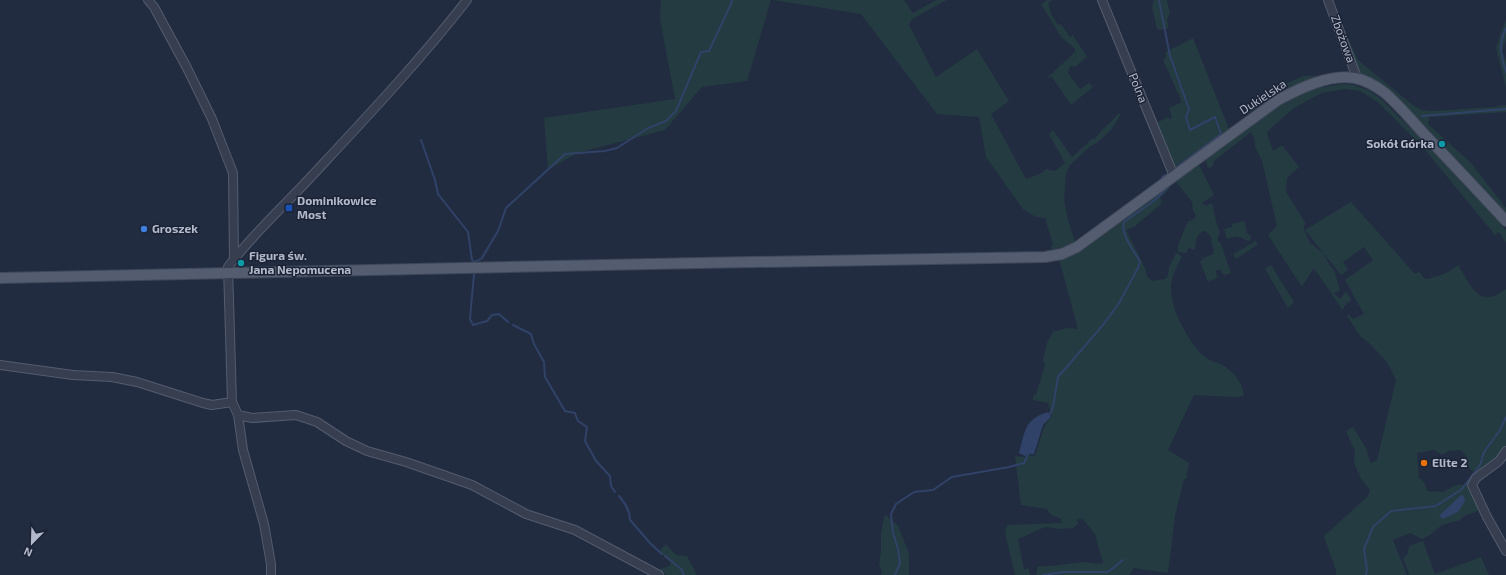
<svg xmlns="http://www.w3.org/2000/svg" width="1506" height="575" font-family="'Exo 2',sans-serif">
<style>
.green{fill:#243b41}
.water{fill:#314268}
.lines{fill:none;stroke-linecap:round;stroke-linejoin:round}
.stream{stroke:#314268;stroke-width:2}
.minor-casing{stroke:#545c6e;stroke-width:10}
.major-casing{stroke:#3f4759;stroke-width:12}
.minor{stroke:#363e50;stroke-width:8}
.major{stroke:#545d70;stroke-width:10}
.culture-dot{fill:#0f9aa8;stroke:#1b2335;stroke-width:1.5}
.transit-dot{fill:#1a4fb4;stroke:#1b2335;stroke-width:1.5}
.shop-dot{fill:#3f7fe0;stroke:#1b2335;stroke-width:1.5}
.food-dot{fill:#e8710a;stroke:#1b2335;stroke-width:1.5}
.labels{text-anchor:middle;stroke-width:3;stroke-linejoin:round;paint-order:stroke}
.street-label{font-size:12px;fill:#b2b9cb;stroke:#1b2335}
.poi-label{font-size:12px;font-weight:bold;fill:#b2b9cb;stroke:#1b2335;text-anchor:start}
</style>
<rect width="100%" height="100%" fill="#222c41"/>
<!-- green -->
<path class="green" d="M661,0H771L747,81L702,87L665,130L577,153L548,170L544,118L675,99L660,19Z
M773,0H904L913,13L936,0H947L912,19L909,25L936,77L977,49L1009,101L991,114L1026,179L1042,173L1046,169L1055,171L1065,163L1049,134L1053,130L1072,157L1092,139H1095C1101,129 1111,123 1118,114H1121L1111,130L1097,143L1090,146L1070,165L1066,174L1064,200L1068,220L1075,242L1057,250H1053L1051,247L1053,244L1045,218L1036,217L1023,209L986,157L979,117L937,114L861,14Z
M1047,0H1053L1048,3L1051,14L1058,25L1061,24L1070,37L1073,35L1087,57L1076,66H1071L1069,69L1068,73L1080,89L1089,83L1093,87L1071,105L1052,77L1047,78L1075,52V49L1061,37L1041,4Z
M1154,0H1167L1170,14L1167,19L1168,28L1161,30L1157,29L1152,7Z
M1506,20V39L1502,51L1506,61V87L1496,48L1500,35Z
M1347,36L1358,60L1414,106L1422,110L1432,111L1494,107L1506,105V112L1429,117L1428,124L1471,163L1506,208V216L1360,73L1355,65L1344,37Z
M1193,38L1229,129L1173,168L1154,124L1168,117L1169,119L1172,118L1169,108L1182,102L1163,60L1166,57V52Z
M1343,75C1332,77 1322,78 1312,80C1289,85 1270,99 1251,113L1248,106L1264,94L1303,76Z
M1342,84L1354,85L1368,90L1381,99L1438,155L1462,182L1468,186L1506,230V243L1499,232L1495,235L1426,151L1378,102L1360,91L1345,89L1322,93L1294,108L1269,130L1267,133L1273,151L1282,145L1299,167L1287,178L1286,192L1306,224L1304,225V230L1310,243L1323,253L1330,265L1334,270L1340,290L1334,293L1340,299L1346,291L1351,299L1350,301L1344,306V309H1342L1316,271L1313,269L1302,287L1268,235L1277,226L1262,161L1255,147V141L1251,132L1214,161L1212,167L1208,168L1205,159L1275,108L1304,93L1318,88Z
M1198,163L1214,195L1202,203L1206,206L1212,203L1217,225L1220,232L1217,240L1221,244L1231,273L1225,275L1222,273L1220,269L1216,271L1217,278L1208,282L1200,262L1203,258L1213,254L1214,251L1211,240L1212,239L1208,233L1203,231C1196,235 1196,241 1195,249L1193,250L1189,247L1186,253L1178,252V245L1188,221L1193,220L1196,216L1193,211L1192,202L1177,183V179Z
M1169,185L1170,188L1160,198L1162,202L1159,206L1134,227L1126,230L1145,268L1147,276L1152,281L1165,279L1168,276L1169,267L1176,253L1182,256C1178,265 1172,275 1171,285C1169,306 1188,343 1205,357C1210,361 1216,362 1222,365C1233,371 1243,383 1244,396L1235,397L1194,395L1168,450L1189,463L1186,479H1184L1175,516L1168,573L1134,568L1129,575H1036L1038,566C1054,567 1069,563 1084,562C1091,562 1096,565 1103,563L1095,534L1082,518L1077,520L1078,524L1073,528L1061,529L1045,527L1018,539L1024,570L1029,568L1030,575H1015L1005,533L1007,525L1062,523L1061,519L1050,514L1047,509L1021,505L1015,456L1025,457L1029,455L1035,456L1044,427L1052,416L1048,403L1033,400V396L1036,394L1045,365L1043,360L1047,343L1053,332L1066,328L1078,329L1059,259L1135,211L1142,204Z
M1351,202L1415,274L1419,272L1425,279C1437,277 1449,273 1458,265C1472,286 1478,310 1506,289V445L1495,460L1477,474L1471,470L1465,459L1467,458L1461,450L1449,451L1442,455L1434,450L1417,453L1419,478C1424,481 1426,486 1427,491L1443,492L1456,485H1463L1469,479L1472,488L1483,509L1464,516L1460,520L1442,525L1430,535L1422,539L1410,533L1393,540L1407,575H1336V571L1324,536L1368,496L1370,490L1361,479L1354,463L1355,451L1346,431L1353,427L1367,450L1370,462L1372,463L1377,460L1396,380L1387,362L1369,343L1361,337L1347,316L1348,314L1353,319L1364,314L1345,280L1373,260L1364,247L1343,262L1348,270L1341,275L1305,230Z
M1245,221L1247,233L1251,236L1250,241C1239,239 1242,233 1227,239L1224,229L1232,227V224Z
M1256,241L1258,244L1236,259L1233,254Z
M1271,265L1294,302L1288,308L1265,269Z
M886,515L898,526L909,554V575H881L882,572L879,565L881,551V534L884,517Z
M1423,541L1435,574L1481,557L1489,575H1409L1403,558L1407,555L1409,546Z
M666,544L676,555L687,556L697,575H667L658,570L669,566L671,563L659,551Z"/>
<!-- water -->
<path class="water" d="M1048,412L1051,417L1043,425L1034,454H1028L1025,456L1019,453C1025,432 1024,419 1048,412Z
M1461,495L1464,496L1465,501L1458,512L1443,519L1439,516Z"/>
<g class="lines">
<!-- stream -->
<path class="stream" d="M1159,0L1170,56L1189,109L1186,117L1190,130L1215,117L1221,134L1174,169
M1506,28C1498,45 1501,55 1506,72
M1422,116L1506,109
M421,140L435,180L438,194L468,232L472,260L475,262L482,258L498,231L506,208L565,154L605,151L617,148L648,128L666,121L676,111L701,52L709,51L731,4L732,0
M1162,177L1169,173
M474,274L470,319L473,325L487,321L492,315L499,314L508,322
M513,325L531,334L534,344L544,362L545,377L565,411L575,413L578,421L587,427L585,441L596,461L610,476L611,486L615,492
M1049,416L1053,407L1058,377L1103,325L1119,303L1138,268L1140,261C1134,251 1120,234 1124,222L1155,200L1167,188
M619,496C625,503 630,510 630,520L650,543L662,554
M665,556L681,569L684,575
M895,575L900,563L898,549L893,533L891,514L896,504L914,492L933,490L952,477L1009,467L1024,463L1029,452
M1043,575L1063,572H1108L1123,560
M1366,575L1367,570L1364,549L1373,527L1391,511L1436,506L1462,489L1480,465L1484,452L1500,430L1506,417"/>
<!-- minor casing -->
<g class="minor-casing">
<path id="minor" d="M148,0L154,7L187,68L212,119L233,173L234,259
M1102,0L1174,176
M1328,0L1357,78
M0,365L73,375L112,377L137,382L203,403L212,405L232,402
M238,415L252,418L296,415L317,422L346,441L367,451L406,462L472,485L526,514L575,530L659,575
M1506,451L1499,461L1476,478L1472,485L1487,517L1506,551
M271,575V564L264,524L243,450L238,415L232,402L228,267C251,236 281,209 308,180C362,122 418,63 467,0"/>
</g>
<!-- major casing -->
<g class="major-casing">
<path id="major" d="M0,278L699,263L1045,257L1062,254L1077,247L1278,100C1300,88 1329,74 1355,78C1366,80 1377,87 1385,93C1400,106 1413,122 1427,137C1454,165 1480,193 1506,221"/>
</g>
<!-- minor -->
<use href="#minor" class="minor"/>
<!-- major -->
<use href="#major" class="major"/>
</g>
<!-- markers -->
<g class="culture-dot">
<circle cx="1442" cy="144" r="4"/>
<circle cx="241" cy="263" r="4"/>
</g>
<rect class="transit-dot" x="285" y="204" width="8" height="8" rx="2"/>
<circle class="shop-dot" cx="144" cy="229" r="4"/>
<circle class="food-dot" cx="1424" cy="463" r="4"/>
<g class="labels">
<!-- street labels -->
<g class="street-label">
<text transform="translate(1343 39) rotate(70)" y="4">Zbożowa</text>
<text transform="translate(1138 88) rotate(68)" y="4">Polna</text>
<text transform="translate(1263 97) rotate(-33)" y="4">Dukielska</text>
</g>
<!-- poi labels -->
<g class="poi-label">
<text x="1434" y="148" text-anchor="end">Sokół Górka</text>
<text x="297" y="205">Dominikowice<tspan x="297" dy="14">Most</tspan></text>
<text x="152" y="233">Groszek</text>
<text x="249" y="260">Figura św.<tspan x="249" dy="14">Jana Nepomucena</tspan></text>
<text x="1432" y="467">Elite 2</text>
</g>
</g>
<!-- north arrow -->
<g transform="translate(32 543) rotate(203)" stroke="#1b2335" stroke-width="3" paint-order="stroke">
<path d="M0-3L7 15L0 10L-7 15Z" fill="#b2b9cb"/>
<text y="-6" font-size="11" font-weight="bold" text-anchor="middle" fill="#b2b9cb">N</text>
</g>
</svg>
